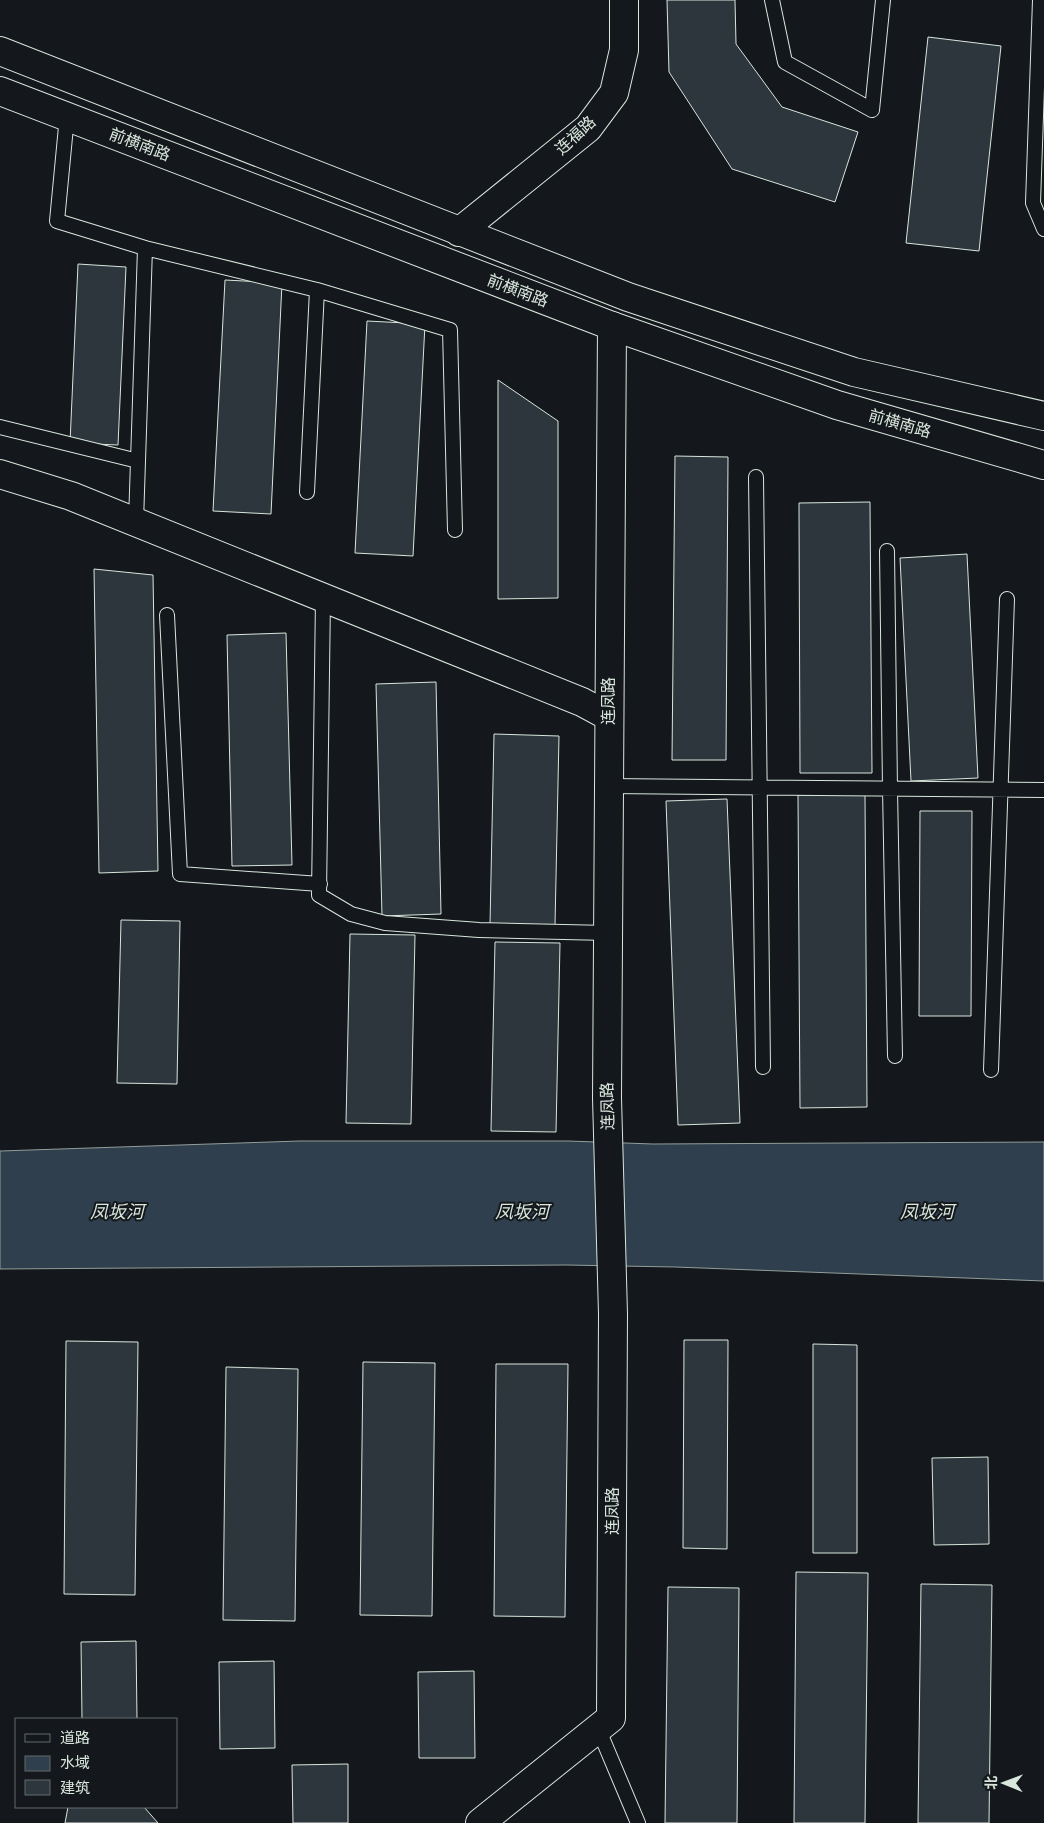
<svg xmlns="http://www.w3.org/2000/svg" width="1044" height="1823" font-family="Karla,'Noto Sans SC',sans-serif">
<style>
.water{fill:#2f3f4d;stroke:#939e99}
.building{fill:#2c363c;stroke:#d8e6dc}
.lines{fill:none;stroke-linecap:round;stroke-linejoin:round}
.lane-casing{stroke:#d8e6dc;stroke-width:16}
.street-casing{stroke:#d8e6dc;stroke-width:30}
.secondary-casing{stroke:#d8e6dc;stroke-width:30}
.primary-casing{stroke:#d8e6dc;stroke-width:30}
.lane{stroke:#14181c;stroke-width:14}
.street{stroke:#14181c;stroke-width:28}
.secondary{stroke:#14181c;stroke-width:28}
.primary{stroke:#14181c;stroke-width:28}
.labels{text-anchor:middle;stroke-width:4;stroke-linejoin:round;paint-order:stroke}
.street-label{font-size:16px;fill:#d8e6dc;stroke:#14181c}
.water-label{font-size:18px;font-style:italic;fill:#d8e6dc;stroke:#14181c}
</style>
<rect width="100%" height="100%" fill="#14181c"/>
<!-- water -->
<path class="water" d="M300,1141H568L653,1144L1044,1142V1281L675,1267L566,1265L0,1269V1151Z"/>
<!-- building -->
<path class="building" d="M667,0H735L736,44L782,107L858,132L835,202L732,169L669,72Z
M928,37L1001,46L979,251L906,243Z
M78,264L126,267L118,445L70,443Z
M225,280L282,283L271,514L213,511Z
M367,321L425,324L413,556L355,553Z
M498,380L558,421V598L498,599Z
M675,456L728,457L726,760H672Z
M870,502L872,773H800L799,503Z
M967,554L978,778L911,781L900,558Z
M94,569L153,575L158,871L99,873Z
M286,633L292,865L232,866L227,635Z
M436,682L441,914L382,916L376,684Z
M494,734L559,736L555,925L490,924Z
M798,795H865L867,1107L800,1108Z
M727,799L740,1123L678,1125L666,801Z
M920,811H972L971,1016H919Z
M121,920L180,921L177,1084L117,1083Z
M350,934L415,935L411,1124L346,1123Z
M495,942L560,943L556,1132L491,1131Z
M684,1340H728L727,1549L683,1548Z
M66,1341L138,1342L135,1595L64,1594Z
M813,1344L857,1345V1553H813Z
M363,1362L435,1363L432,1616L360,1615Z
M496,1364H568L565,1617L494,1616Z
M226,1367L298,1369L295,1621L223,1620Z
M988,1457L989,1544L934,1545L932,1458Z
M796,1572L868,1573L865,1823H794Z
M921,1584L992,1585L989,1823H918Z
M668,1587L739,1588L737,1823H665Z
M136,1641L137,1719H82L81,1642Z
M274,1661L275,1748L220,1749L219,1662Z
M474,1671L475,1758H419L418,1672Z
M348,1764V1823H293L292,1765Z
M68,1807H144L158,1823H65Z"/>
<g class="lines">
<!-- lane casing -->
<g class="lane-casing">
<path id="lane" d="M772,0L785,62L872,110L883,0
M1040,0L1033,203L1044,229
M67,116L57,221L145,248L136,522
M145,248L317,290L307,492
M317,290L450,330L455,530
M0,427L138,461
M756,477L763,1067
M887,551L890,789L895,1056
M323,598L319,895L351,914L385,923L479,930L608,933
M167,615L180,874L320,884
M608,786L1044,790
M991,1070L1007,599
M598,1728L638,1823"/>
</g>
<!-- street casing -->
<g class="street-casing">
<path id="street" d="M0,474L71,496L582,702L608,716"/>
</g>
<!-- secondary casing -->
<g class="secondary-casing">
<path id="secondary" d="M459,232L588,128L614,93L624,50V0
M480,1823L611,1718L613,1314L607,1098L612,326"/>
</g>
<!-- primary casing -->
<g class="primary-casing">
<path id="primary" d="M0,51L628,297L854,372L1044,416
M0,91L612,326L837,405L1044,465"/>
</g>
<!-- lane -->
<use href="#lane" class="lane"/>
<!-- street -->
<use href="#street" class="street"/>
<!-- secondary -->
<use href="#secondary" class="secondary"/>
<!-- primary -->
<use href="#primary" class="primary"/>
</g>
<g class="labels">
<!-- street labels -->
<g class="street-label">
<text transform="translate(575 135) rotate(-43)" y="6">连福路</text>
<text transform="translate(140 144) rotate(21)" y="6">前横南路</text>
<text transform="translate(518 290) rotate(21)" y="6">前横南路</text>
<text transform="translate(900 423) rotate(16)" y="6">前横南路</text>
<text transform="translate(608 701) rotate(-90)" y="6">连凤路</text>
<text transform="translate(607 1106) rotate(-91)" y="6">连凤路</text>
<text transform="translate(612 1511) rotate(-90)" y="6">连凤路</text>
</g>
<!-- water labels -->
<g class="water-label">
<text x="117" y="1218">凤坂河</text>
<text x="522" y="1218">凤坂河</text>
<text x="927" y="1218">凤坂河</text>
</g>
</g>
<!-- legend -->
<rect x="15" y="1718" width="162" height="90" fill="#14181c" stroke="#626a69"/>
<rect x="25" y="1734" width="25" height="8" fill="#14181c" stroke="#626a69"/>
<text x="60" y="1743" font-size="15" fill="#d8e6dc">道路</text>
<rect x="25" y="1756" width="25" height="15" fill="#2f3f4d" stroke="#626a69"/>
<text x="60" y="1768" font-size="15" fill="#d8e6dc">水域</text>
<rect x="25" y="1780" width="25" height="15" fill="#2c363c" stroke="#626a69"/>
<text x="60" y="1793" font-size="15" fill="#d8e6dc">建筑</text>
<!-- north arrow -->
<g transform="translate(1004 1783) rotate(271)" stroke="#14181c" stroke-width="4" paint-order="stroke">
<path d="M0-4L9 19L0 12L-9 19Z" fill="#d8e6dc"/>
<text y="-8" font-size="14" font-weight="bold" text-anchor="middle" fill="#d8e6dc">北</text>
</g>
</svg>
